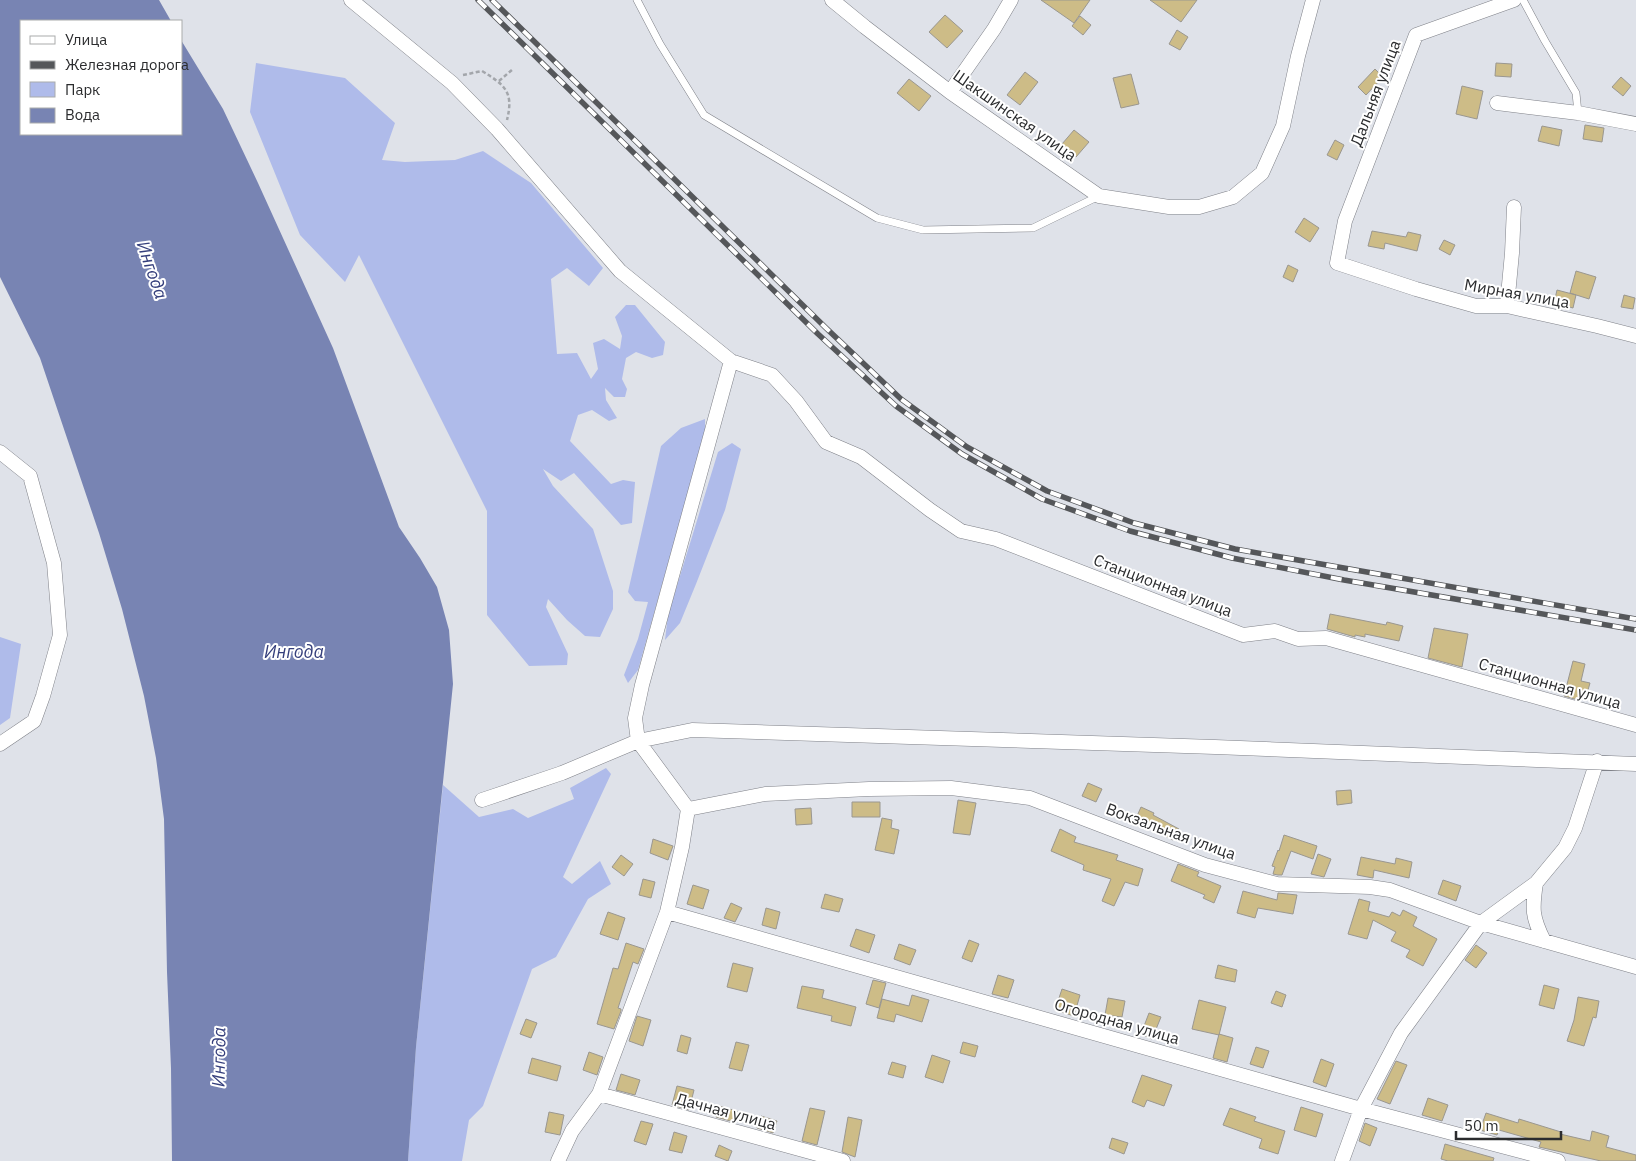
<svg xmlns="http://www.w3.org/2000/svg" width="1636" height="1161" font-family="'IBM Plex Sans',sans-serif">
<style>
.green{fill:#afbbea}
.water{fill:#7884b3}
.building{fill:#cdbc87;stroke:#9a9790}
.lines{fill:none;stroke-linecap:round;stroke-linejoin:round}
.lane-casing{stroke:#7f8188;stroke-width:8}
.street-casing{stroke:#7f8188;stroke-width:15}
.path{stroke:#a3a6ab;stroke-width:2.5;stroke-dasharray:4 2.5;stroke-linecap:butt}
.lane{stroke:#fff;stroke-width:7}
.street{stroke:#fff;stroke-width:14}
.rail-casing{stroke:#55575a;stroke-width:5.5}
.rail{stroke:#fff;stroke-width:4;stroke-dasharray:11;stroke-linecap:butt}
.labels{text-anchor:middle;stroke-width:4;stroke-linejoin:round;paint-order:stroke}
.street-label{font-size:16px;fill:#2b2c2e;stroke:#fff}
.water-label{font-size:18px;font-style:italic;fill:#353f7c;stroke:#fff}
</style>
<rect width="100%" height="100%" fill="#dfe2e9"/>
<!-- green -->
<path class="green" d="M256,63L345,78L395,123L382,160L405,162L455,160L483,151L531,183L603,268L589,286L567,268L551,279L557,354L577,353L591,379L598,369L593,343L604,339L620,349L622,336L615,317L626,305H635L665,342L663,355L652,358L636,352L626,358L622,379L627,389L625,397H614L605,388L606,400L617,418L609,421L592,410L578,415L570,441L611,484L623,480L635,482L632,523L621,525L574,473L561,481L543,469L553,486L593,529L613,591V609L600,637L585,636L567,620L548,599L546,607L568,654L567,665L529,666L487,615V511L359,255L345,282L300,235L250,112Z
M705,419V432L638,670L628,683L624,675L638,639L648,602L635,601L628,592L661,446L681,428Z
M732,443L741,449L725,510L696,584L680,623L665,640L668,615L718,452Z
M0,637L21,644L10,718L0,725Z
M606,768L611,774L563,877L572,884L600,861L611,884L588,899L556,957L532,969L483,1106L469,1120L462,1161H408L416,1047L443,785L479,817L513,809L528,818L574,799L570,788Z"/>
<!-- water -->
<path class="water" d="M0,0H159L171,21H21V134H181V40L223,109L258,183L333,348L399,527L420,558L437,587L449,630L453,684L416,1047L408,1161H172L171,1068L167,972L164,819L156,758L144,696L122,609L99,533L40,358L0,277Z"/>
<!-- building -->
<path class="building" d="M1041,0H1090L1074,23Z
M1150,0H1197L1181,22Z
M945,15L963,31L947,48L929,32Z
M1080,16L1091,25L1083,35L1072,26Z
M1177,30L1188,37L1180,50L1169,44Z
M1496,63L1512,64L1511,77L1495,76Z
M1375,69L1383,77L1366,95L1358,87Z
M1025,72L1038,82L1020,105L1007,95Z
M1131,74L1139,104L1121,108L1113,78Z
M1621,77L1631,86L1623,96L1612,87Z
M909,79L931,96L919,111L897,93Z
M1462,86L1483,91L1477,119L1456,114Z
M1585,125L1604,128L1602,142L1583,139Z
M1542,126L1562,130L1559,146L1538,141Z
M1074,130L1089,142L1076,157L1068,151H1056Z
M1335,140L1344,145L1337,160L1327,155Z
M1304,218L1319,228L1310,242L1295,232Z
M1372,231L1406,237L1408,232L1421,235L1417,251L1385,243L1384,249L1368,246Z
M1444,240L1455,245L1450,255L1439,249Z
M1288,265L1298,270L1293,282L1283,277Z
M1576,271L1596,277L1589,299L1570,293Z
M1557,290L1576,295L1573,308L1554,303Z
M1624,295L1635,298L1633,309L1621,307Z
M1330,614L1386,625L1387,622L1403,626L1399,641L1365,634V637L1355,635V637L1327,629Z
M1434,628L1468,634L1462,667L1428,658Z
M1573,661L1585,664L1581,681L1590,683L1586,697L1579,695L1578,700L1564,696Z
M1088,783L1102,789L1096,802L1082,796Z
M1351,790L1352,803L1337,805L1336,791Z
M958,800L976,803L970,835L953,833Z
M852,802H880V817H852Z
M1141,807L1154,813L1153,815L1179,829L1173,840L1148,827L1147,829L1134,823Z
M811,808L812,824L796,825L795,809Z
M882,818L892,820L891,828L899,830L894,854L875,850Z
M1060,829L1076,837L1074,842L1118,855L1116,860L1143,869L1138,886L1125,882L1114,906L1102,901L1111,879L1083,870L1084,865L1051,851Z
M1284,835L1317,846L1313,859L1291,851L1282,875H1278L1273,874L1275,867L1272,866L1278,850L1279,851Z
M653,839L673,846L668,860L650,853Z
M1318,854L1331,859L1324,877L1311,874Z
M621,855L633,864L624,876L612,867Z
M1361,857L1395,864L1396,858L1412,862L1409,878L1374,870L1373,878L1357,875Z
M1178,864L1199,872L1197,876L1221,886L1214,903L1203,898L1205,895L1171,881Z
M643,879L655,882L651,898L639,895Z
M1443,880L1461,886L1456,901L1438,894Z
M693,885L709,890L703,909L687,904Z
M1243,891L1277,900L1278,893L1297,895L1293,914L1258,908L1255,918L1237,913Z
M825,894L843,899L839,912L821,908Z
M1359,899L1370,902L1368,911L1389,917L1392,912L1400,916L1403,910L1417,917L1413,926L1437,939L1423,966L1406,957L1410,950L1391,941L1396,932L1373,920L1367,939L1348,934Z
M731,903L742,908L735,922L724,918Z
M766,908L780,912L776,929L762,925Z
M608,912L625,918L618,940L600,934Z
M856,929L875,935L869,953L850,946Z
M969,940L979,944L972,962L962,958Z
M626,943L644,949L638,964L633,962L618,1008L621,1009V1011L614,1029L597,1024L613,968L618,969Z
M899,944L916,950L910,965L894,959Z
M1476,945L1487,953L1476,968L1465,960Z
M733,963L753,968L747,992L727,987Z
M1218,965L1237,970L1235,982L1215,978Z
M998,975L1014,980L1008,998L992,994Z
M873,980L886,983L879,1008L866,1004Z
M1544,985L1559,989L1554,1009L1539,1005Z
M802,986L824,990L822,998L856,1007L851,1026L831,1021L832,1016L797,1008Z
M1062,989L1080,995L1074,1016L1055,1010Z
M1276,991L1286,995L1282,1007L1271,1003Z
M912,995L929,1000L922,1022L896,1014L894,1022L877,1018L882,999L909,1006Z
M1578,997L1599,1001L1596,1018L1593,1017L1584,1046L1567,1041L1574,1020Z
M1108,998L1125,1001L1122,1017L1105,1015Z
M1199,1000L1226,1007L1219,1035L1192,1029Z
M1149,1013L1161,1017L1152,1039L1141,1034Z
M637,1016L651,1020L643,1046L629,1041Z
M526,1019L537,1023L531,1038L520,1034Z
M1219,1034L1233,1038L1227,1062L1213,1058Z
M681,1035L691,1038L687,1054L677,1051Z
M736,1042L749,1045L742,1071L729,1068Z
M963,1042L978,1046L975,1057L960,1053Z
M1256,1047L1269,1051L1263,1068L1250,1064Z
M589,1052L603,1057L597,1075L583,1070Z
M932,1055L950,1061L943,1083L925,1077Z
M532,1058L561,1066L557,1081L528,1073Z
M1321,1059L1334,1064L1326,1087L1313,1082Z
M1396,1061L1407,1065L1390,1104L1377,1099Z
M892,1062L906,1066L903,1078L888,1074Z
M621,1074L640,1080L635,1095L616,1090Z
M1142,1075L1172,1085L1164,1106L1147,1100L1144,1107L1132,1102Z
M677,1086L694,1090L689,1110L672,1105Z
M1428,1098L1448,1105L1442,1121L1422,1115Z
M719,1106L737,1111L734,1122L716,1117Z
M1301,1107L1323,1114L1316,1137L1294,1130Z
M810,1108L825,1111L817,1145L802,1141Z
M1230,1108L1256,1117L1254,1121L1285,1131L1278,1154L1259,1148L1262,1139L1223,1125Z
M549,1112L564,1115L560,1135L545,1132Z
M1486,1113L1518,1123L1519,1119L1561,1132L1560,1134L1590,1141L1592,1131L1609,1136L1606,1147L1636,1155V1161H1601L1539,1147L1541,1142L1499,1130L1497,1135L1480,1130Z
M761,1116L777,1121L773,1133L757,1128Z
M848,1117L862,1120L855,1157L842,1152Z
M641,1121L653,1124L646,1145L634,1141Z
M1365,1123L1377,1128L1370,1146L1359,1141Z
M674,1132L687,1136L682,1153L669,1150Z
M1112,1138L1128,1143L1124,1154L1109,1148Z
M1445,1144L1494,1158L1493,1161H1448L1441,1159Z
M719,1145L732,1151L728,1161L715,1156Z"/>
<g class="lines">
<!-- lane casing -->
<g class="lane-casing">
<path id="lane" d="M637,0L660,44L704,115L877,218L923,230L1033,228L1099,196
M1523,0L1545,41L1576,93L1578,113"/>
</g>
<!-- street casing -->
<g class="street-casing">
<path id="street" d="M351,0L452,83L497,129L620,271L731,361L642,685L635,718L638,741L688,809L682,847L667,912L599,1094L572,1131L558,1161
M832,0L865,27L950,92L1099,196L1169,207H1199L1233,197L1262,173L1283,126L1298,56L1313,0
M1514,0L1416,35L1345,221L1337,263L1416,289L1476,306H1507L1597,326L1636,336
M950,92L994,29L1011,0
M1497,103L1578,113L1636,124
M1507,306L1512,253L1514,207
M731,361L772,375L796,401L826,442L861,457L930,510L961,531L996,539L1243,635L1275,631L1298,639L1326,638L1636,725
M0,452L30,476L54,563L60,635L43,696L34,721L0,744
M482,800L562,773L638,741L692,730L1215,747L1636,764
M688,809L765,794L869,789L951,788L1030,798L1205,865L1277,884L1370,887L1390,890L1481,923L1636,967
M1536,883C1532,909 1532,917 1544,941
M667,912L1361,1109L1558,1161
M599,1094L843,1161
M1342,1161L1361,1109L1401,1033L1481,923L1536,883L1565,848L1575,828L1597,761"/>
</g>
<!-- path -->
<path class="path" d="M463,75L482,71C505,85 514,92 507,120
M499,81L513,69"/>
<!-- lane -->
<use href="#lane" class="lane"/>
<!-- street -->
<use href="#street" class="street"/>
<!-- rail casing -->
<g class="rail-casing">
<path id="rail" d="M478,0L818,334L896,406L962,454L1042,499L1130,531L1232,558L1344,580L1636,630
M492,0L826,328L901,399L967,447L1047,491L1134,523L1235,549L1636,619"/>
</g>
<!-- rail -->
<use href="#rail" class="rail"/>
</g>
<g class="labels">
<!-- street labels -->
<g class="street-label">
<text transform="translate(1375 93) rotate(-69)" y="6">Дальняя улица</text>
<text transform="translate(1015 115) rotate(35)" y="6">Шакшинская улица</text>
<text transform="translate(1517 293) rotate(10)" y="6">Мирная улица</text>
<text transform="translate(1163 585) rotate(21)" y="6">Станционная улица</text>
<text transform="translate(1550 683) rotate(16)" y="6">Станционная улица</text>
<text transform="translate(1171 831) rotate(20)" y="6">Вокзальная улица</text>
<text transform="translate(1117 1021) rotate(16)" y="6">Огородная улица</text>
<text transform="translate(726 1111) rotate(15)" y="6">Дачная улица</text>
</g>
<!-- water labels -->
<g class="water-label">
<text transform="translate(152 270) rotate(71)" y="6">Ингода</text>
<text x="294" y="658">Ингода</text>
<text transform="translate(219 1057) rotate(-89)" y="6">Ингода</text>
</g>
</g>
<!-- legend -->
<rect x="20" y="20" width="162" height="115" fill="#ffffff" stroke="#aaabab"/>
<rect x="30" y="36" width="25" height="8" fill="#ffffff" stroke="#aaabab"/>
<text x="65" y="45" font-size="15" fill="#2b2c2e">Улица</text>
<rect x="30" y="61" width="25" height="8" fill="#55575a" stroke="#aaabab"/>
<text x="65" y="70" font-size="15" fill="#2b2c2e">Железная дорога</text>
<rect x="30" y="82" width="25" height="15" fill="#afbbea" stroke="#aaabab"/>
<text x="65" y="95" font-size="15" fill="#2b2c2e">Парк</text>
<rect x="30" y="108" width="25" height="15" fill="#7884b3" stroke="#aaabab"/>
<text x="65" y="120" font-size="15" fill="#2b2c2e">Вода</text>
<!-- scale -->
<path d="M1456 1131v8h105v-8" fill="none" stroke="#2b2c2e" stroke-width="2.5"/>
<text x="1464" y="1131" font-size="15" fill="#2b2c2e" stroke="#ffffff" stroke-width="4" paint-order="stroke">50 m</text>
</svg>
